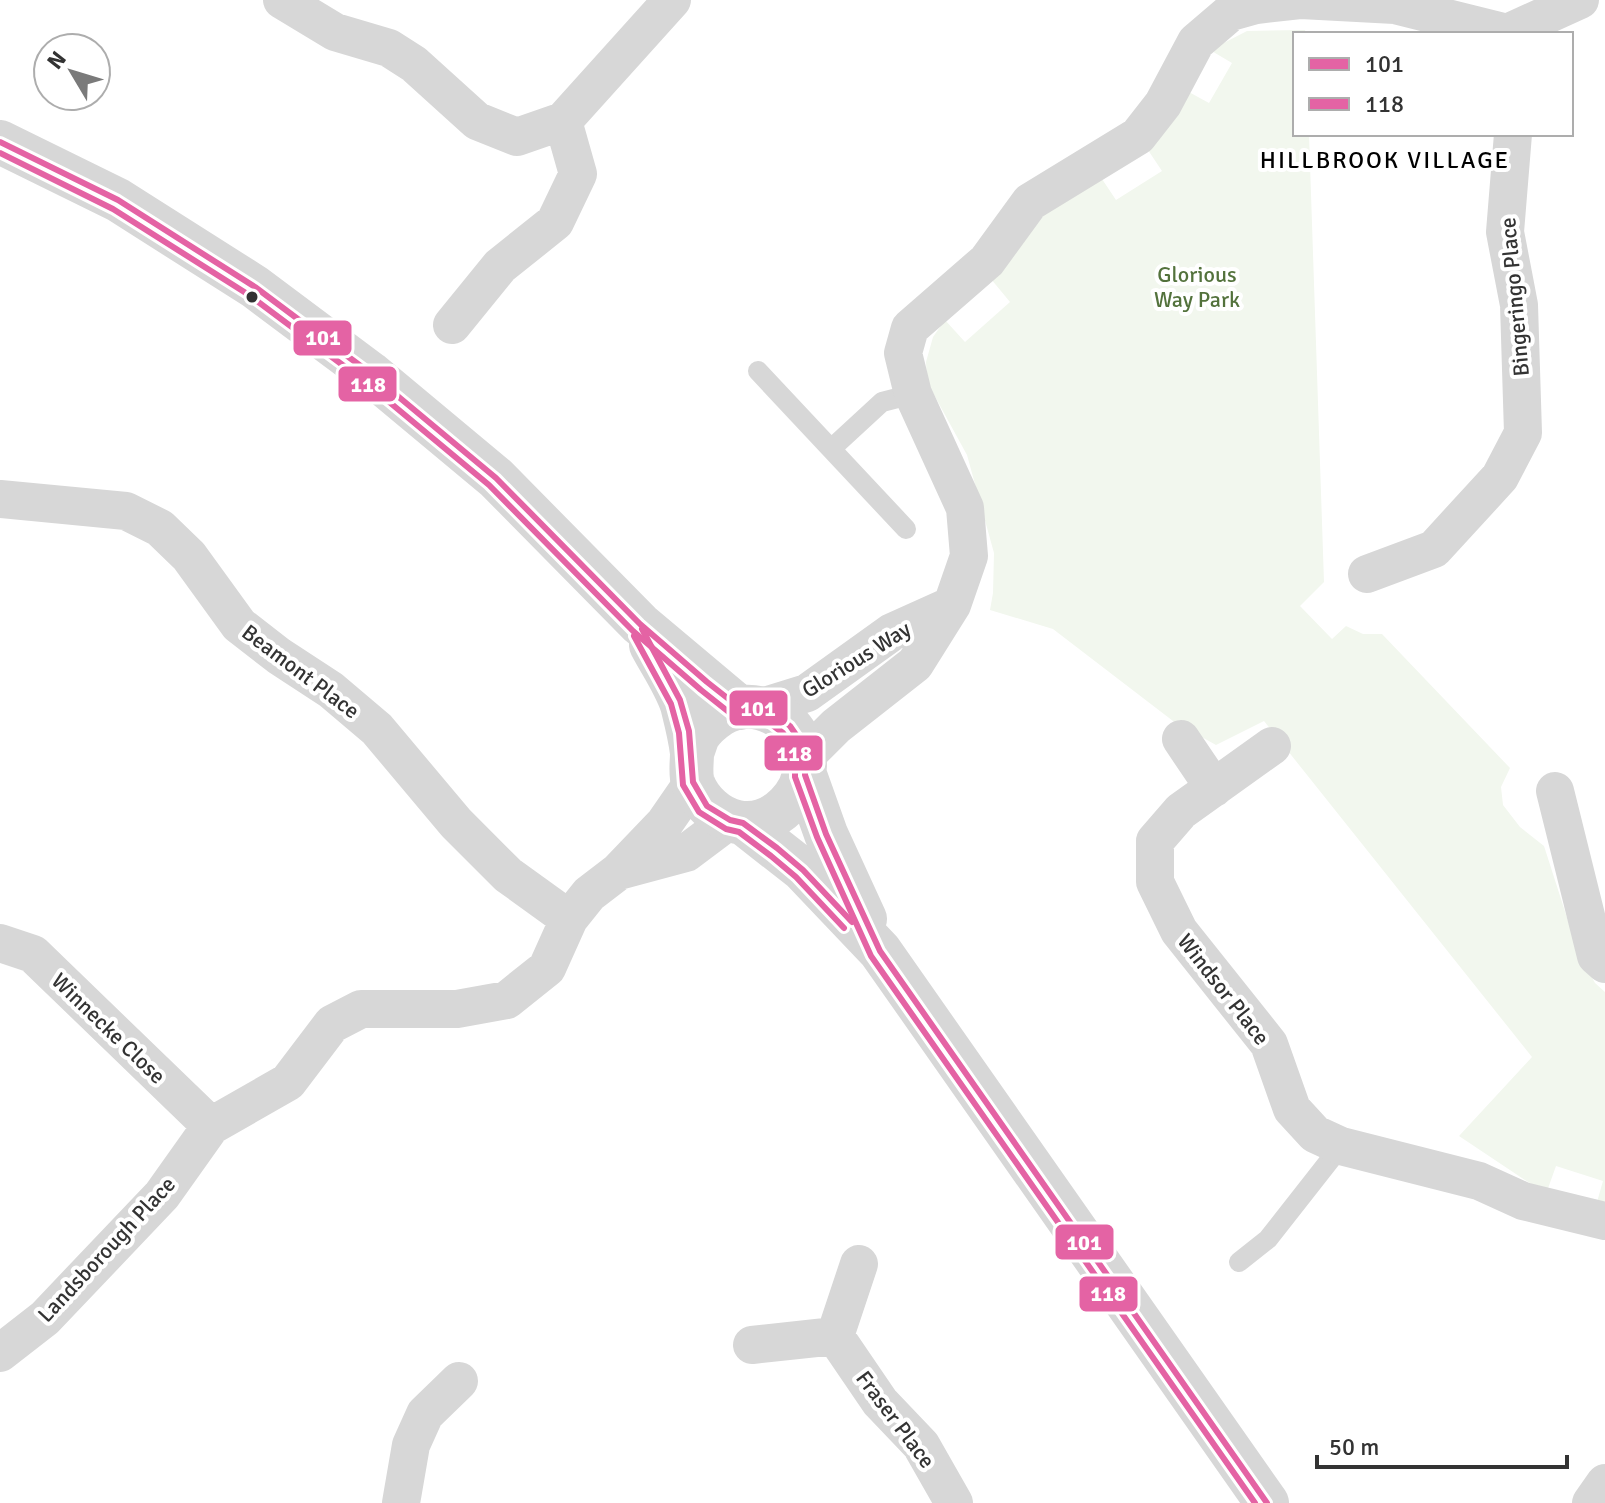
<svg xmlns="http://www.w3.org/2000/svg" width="1605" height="1503" font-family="Signika,sans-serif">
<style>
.green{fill:#f2f7ee}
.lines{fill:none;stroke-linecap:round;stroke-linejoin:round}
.service{stroke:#d7d7d7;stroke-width:20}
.minor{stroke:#d7d7d7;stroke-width:38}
.tertiary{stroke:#d7d7d7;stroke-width:44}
.bus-1-casing{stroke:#fff;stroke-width:12}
.bus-2-casing{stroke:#fff;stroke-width:12}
.bus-1{stroke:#e463a4;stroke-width:6}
.bus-2{stroke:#e463a4;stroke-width:6}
.bus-dot{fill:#333;stroke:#fff;stroke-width:3}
.labels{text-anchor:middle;stroke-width:8;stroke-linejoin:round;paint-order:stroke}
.park-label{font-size:22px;fill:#53723c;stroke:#fff}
.street-label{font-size:22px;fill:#333;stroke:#fff}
.neighbourhood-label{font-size:24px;letter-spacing:2px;fill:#000;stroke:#fff}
.line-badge{stroke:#fff;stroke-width:3}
.badge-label{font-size:22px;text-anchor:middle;font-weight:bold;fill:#fff}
</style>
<rect width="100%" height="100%" fill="#fff"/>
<!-- green -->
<path class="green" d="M1305,30L1306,34H1295V134H1309L1324,582L1300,606L1332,639L1346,626L1363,634H1382L1510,768L1501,787L1503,805L1520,827L1544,846L1578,952L1595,983L1605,992V1211L1595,1209L1603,1181L1556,1166L1546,1194L1459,1136L1532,1057L1264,721L1216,745L1173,721L1053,629L990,610L993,593L994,553L967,455L927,382L926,362L933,337L945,320L965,342L1010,302L991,279L1038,218L1100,176L1116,200L1162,171L1146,147L1187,91L1209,103L1232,63L1210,50L1247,31Z"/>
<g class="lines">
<!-- service -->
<path class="service" d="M758,371L906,529
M831,449L882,402L913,394
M1239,1262L1268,1239L1341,1146"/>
<!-- minor -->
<path class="minor" d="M282,0L335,32L389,48L414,64L477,121L517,137L563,121L672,0
M1301,0L1395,5L1507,33L1580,0
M452,325L500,266L555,222L578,174L563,121
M0,499L126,511L160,528L189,556L239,625L279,656L331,690L377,729L456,823L508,875L569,919
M1367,574L1434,549L1500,477L1523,433L1519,305L1505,232L1513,134
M758,708L807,693L892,632L952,605
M1181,739L1214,788
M1272,746L1181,811L1155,841V882L1179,931L1269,1044L1292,1109L1315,1134L1341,1146L1479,1181L1523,1201L1605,1221
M805,757L836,726L915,664L952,605L969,556L965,508L913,394L903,353L910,328L987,261L1030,202L1138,136L1163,104L1196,42L1231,12L1256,5L1300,0
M1555,791L1596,956L1605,964
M619,871L686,853L730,820
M0,943L33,954L211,1126
M835,1336L880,1402L921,1445L954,1503
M752,1345L835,1336L859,1264
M0,1353L45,1318L162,1195L211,1126L288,1082L332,1024L361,1009H457L507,1000L547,968L569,919L589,894L619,871L664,824L693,782
M401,1503L411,1445L425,1414L459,1381
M1591,1503L1605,1483"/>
<!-- tertiary -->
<path class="tertiary" d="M0,142L118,200L255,287L370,373L496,478L640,624L740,708
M651,645C661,664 675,684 682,705C686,721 690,736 692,753C692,762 690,774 693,783C700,802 718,818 737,822C756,826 774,818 787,805C836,756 775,682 720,715C711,721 704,727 698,736C696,741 694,748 692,753
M805,775L826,834L865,919
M743,823L803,870L880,951L1267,1503"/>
<!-- bus-1 casing -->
<g class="bus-1-casing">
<path id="bus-1" d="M0,142L118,200L255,287L370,373L496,478L640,624L707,682L740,708H758L776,715L790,726L801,742L805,757V775L826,834L880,951L1267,1503
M642,629L680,700L689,731L693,782L707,806L730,820L743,823L777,848L803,870L852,922"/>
</g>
<!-- bus-2 casing -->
<g class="bus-2-casing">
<path id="bus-2" d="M0,153L113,209L249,295L364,381L489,485L633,631L701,690L735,717L756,718L771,724L783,733L792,746L795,758V777L817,837L871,956L1255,1503
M634,636L671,704L679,733L683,785L699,812L726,829L739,832L771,856L796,877L844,928"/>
</g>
<!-- bus-1 -->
<use href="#bus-1" class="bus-1"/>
<!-- bus-2 -->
<use href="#bus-2" class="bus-2"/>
</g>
<!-- markers -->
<circle class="bus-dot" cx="252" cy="297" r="7"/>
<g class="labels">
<!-- park labels -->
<g class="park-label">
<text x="1197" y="282">Glorious<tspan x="1197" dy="25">Way Park</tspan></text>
</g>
<!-- street labels -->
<g class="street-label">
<text transform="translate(1514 297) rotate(-95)" y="8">Bingeringo Place</text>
<text transform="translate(856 659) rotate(-32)" y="8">Glorious Way</text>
<text transform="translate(301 671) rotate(37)" y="8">Beamont Place</text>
<text transform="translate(1224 989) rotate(52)" y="8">Windsor Place</text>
<text transform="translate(109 1028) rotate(44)" y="8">Winnecke Close</text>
<text transform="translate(106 1249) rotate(-47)" y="8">Landsborough Place</text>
<text transform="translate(896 1419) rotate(53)" y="8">Fraser Place</text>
</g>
<!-- neighbourhood labels -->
<g class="neighbourhood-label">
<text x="1385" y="168">HILLBROOK VILLAGE</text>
</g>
</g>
<g class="line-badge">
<rect x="292" y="319" width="61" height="38" rx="8" fill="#e463a4"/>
<rect x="337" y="365" width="61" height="38" rx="8" fill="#e463a4"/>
<rect x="728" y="689" width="61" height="38" rx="8" fill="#e463a4"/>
<rect x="763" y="734" width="61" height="38" rx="8" fill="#e463a4"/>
<rect x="1054" y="1223" width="61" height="38" rx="8" fill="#e463a4"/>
<rect x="1078" y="1275" width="61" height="38" rx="8" fill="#e463a4"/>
</g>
<g class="badge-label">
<text x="323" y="345">101</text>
<text x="368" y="392">118</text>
<text x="758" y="716">101</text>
<text x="794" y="761">118</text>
<text x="1084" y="1250">101</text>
<text x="1108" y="1301">118</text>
</g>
<!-- legend -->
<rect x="1293" y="32" width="280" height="104" fill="#ffffff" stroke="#adadad" stroke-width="2"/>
<rect x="1309" y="58" width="40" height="12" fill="#e463a4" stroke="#adadad" stroke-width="2"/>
<text x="1365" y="72" font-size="24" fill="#333333">101</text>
<rect x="1309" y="98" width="40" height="12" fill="#e463a4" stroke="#adadad" stroke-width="2"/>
<text x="1365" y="112" font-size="24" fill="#333333">118</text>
<!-- north arrow -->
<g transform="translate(72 72) rotate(308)"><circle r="38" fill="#ffffff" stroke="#adadad" stroke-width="2"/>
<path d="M0-6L14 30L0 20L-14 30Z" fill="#7a7a7a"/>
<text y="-12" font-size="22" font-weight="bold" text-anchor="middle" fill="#333333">N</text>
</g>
<!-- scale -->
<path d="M1317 1455v12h250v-12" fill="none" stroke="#333333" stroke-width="4"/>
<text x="1329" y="1455" font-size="24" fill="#333333" stroke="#ffffff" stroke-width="6" paint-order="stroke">50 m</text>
</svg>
